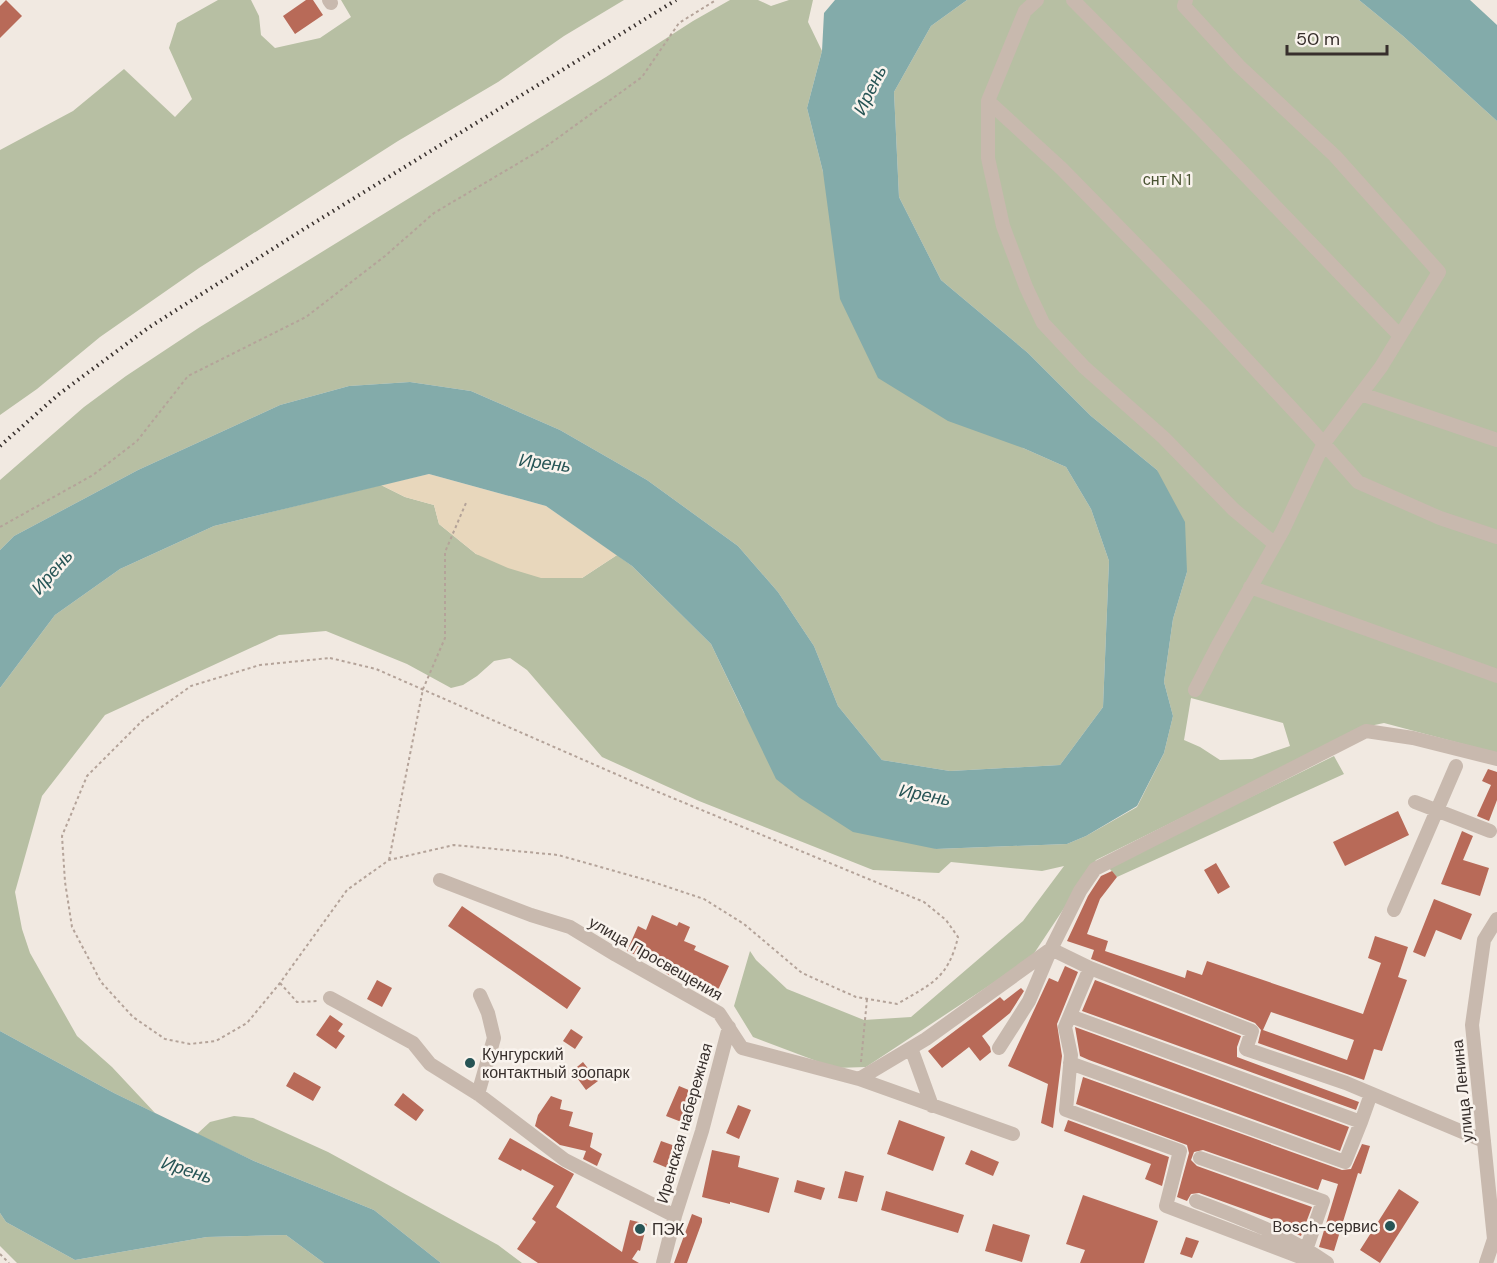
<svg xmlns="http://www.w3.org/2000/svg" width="1497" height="1263" font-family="'DM Sans',sans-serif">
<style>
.green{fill:#b7bfa3;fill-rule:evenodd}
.sand{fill:#e8d7bc}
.water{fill:#83abaa}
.building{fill:#b86a58;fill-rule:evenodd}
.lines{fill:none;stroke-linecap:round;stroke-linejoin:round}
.path{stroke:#b4a399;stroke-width:2;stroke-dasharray:3 3;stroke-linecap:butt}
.minor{stroke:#c8b9ae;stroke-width:14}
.rail{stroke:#372f2c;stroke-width:4;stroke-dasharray:1.5 4.5;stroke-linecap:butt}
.poi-dot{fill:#265455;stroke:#f9f3ed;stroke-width:2}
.labels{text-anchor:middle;stroke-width:5;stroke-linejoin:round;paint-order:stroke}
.park-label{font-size:16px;fill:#495332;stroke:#f9f3ed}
.street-label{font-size:16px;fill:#372f2c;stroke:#f9f3ed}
.poi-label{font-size:16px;fill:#372f2c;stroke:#f9f3ed;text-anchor:start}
.water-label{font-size:18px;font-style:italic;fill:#265455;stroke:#f9f3ed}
</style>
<rect width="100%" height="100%" fill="#f1e9e1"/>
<!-- green -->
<path class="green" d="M218,0H251L259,16L261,35L275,48L320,38L351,17L341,0H624L564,36L498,82L398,141L199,268L100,337L37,389L0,415V150L73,111L124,69L175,117L192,99L169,48L177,23Z
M730,0H758L771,6L789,0H813L808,22L822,51L807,108L823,172L1023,448L1066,467L1091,509L1109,561L1103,707L1060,765L950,771L882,760L838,706L814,646L778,592L738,546L647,480L560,430L471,391L410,382L349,386L280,405L138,470L14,536L0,550V480L84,407L126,376L200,327L606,77L693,21Z
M967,0H1359L1403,36L1497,121V753L1384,723L1365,727L1096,860L1031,958L866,1067L835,1068L753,1037L734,1006L750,951L756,960L787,989L864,1020L911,1017L1023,921L1064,866L1042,871L951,862L939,873L873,870L699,801L602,757L527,670L510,658L494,661L477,676L463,685L451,688L407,664L326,631L279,635L105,715L42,796L15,892L22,929L30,953L77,1036L112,1067L155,1113L114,1093L0,1031V688L55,615L120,569L214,526L381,485L405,497L434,505L439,524L476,554L582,578L617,555L632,566L711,644L744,713L936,849L1067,844L1086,836L1137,807L1164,753L1173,716L1164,682L1173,619L1187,572L1157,470L1091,416L1028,353L941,280L899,197L894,92L931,26ZM1191,698L1283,723L1290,746L1252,759L1220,760L1200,747L1184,740Z
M1334,756L1344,774L1117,877L1108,867Z
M234,1116L253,1118L328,1152L498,1245L522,1263H441L374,1210L254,1161L197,1134L210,1122Z
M0,1213L6,1222L75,1260L207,1237L286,1235L324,1263H17L0,1246Z"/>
<!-- sand -->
<path class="sand" d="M429,474L546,506L617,555L582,578H541L508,568L476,554L439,524L434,505L405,497L381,485Z"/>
<!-- water -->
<path class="water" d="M835,0H967L931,26L894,92L899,197L941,280L1028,353L1091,416L1157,470L1185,522L1187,572L1173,619L1164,682L1173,716L1164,753L1137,806L1086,836L1067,844L936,849L853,832L800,798L776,779L711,644L632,566L546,506L429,474L214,526L120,569L55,615L0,688V550L14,536L138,470L280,405L349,386L410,382L471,391L560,430L647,480L738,546L778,592L814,646L838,706L882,760L950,771L1060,765L1103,707L1109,561L1091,509L1066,467L1023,448L948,421L878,378L840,299L823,172L807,108L822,51L824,13Z
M1359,0H1470L1497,25V121L1403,36Z
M0,1031L114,1093L254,1161L374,1210L441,1263H324L286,1235L207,1237L75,1260L6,1222L0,1213Z"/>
<!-- building -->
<path class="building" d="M6,0L22,16L0,38V6Z
M306,0H313L323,15L295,34L283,16Z
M1488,769L1497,772V800L1489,821L1477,816L1491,785L1482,781Z
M1398,811L1409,835L1345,866L1333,842Z
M1462,831L1473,836L1463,860L1489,868L1480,896L1441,884Z
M1216,863L1230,887L1218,894L1204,870Z
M1112,871L1117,877L1100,899L1087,934L1108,941L1105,951L1185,978L1187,970L1202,975L1207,961L1363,1014L1381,963L1368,958L1375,936L1408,947L1398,977L1407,980L1382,1051L1374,1049L1364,1080L1258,1043L1261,1030L1255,1023L1094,960L1091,959L1094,950L1067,941L1088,896L1101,876ZM1271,1012L1354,1040L1347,1060L1263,1030Z
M1434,899L1472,914L1461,940L1436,930L1425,957L1413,952Z
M462,906L581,988L567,1009L448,926Z
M652,915L677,926L679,922L690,927L684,941L696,946L694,950L729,966L718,990L683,974L681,980L669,975L659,969L660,966L627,951L638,926L646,930Z
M1065,966L1078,972L1057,1024L1062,1056L1053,1128L1041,1123L1048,1084L1008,1066L1049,978L1058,982Z
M377,980L392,988L382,1007L367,999Z
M1095,980L1241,1036L1237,1047V1057L1359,1102L1356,1110L1082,1011Z
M1021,988L1024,991L1010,1013L982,1036L990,1047L991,1052L980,1061L969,1047L942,1068L928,1051L1000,997L1004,1001Z
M330,1015L343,1024L338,1031L345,1036L336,1049L316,1035Z
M1075,1027L1349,1127L1340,1151L1089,1060L1080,1056Z
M571,1029L583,1037L575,1049L563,1041Z
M583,1062L598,1081L586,1090L572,1071Z
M294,1072L321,1087L313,1101L286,1086Z
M1083,1077L1342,1170L1351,1169L1362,1144L1370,1146L1361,1174L1358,1173L1334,1251L1319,1247L1338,1184L1322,1179L1318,1190L1203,1150L1194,1152L1191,1160L1197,1166L1312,1207L1301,1236L1292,1232L1294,1227L1199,1193L1191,1194L1187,1201L1177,1197L1189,1153L1187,1145L1076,1104Z
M679,1086L696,1093L684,1123L666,1116Z
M403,1093L424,1110L416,1121L394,1105Z
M551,1096L562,1100L560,1109L573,1112L569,1126L593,1133L590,1147L602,1154L597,1166L583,1159L586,1151L560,1145L535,1126L538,1115Z
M738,1105L751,1110L739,1139L726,1133Z
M899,1120L945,1137L933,1171L887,1154Z
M1068,1120L1169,1157L1162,1186L1145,1179L1151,1164L1064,1131Z
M510,1138L574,1174L556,1207L622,1252L630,1220L647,1224L640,1251L638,1250L632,1259L639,1263H538L517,1249L536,1222L532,1219L554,1186L522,1169L521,1171L498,1159Z
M661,1141L678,1147L670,1169L653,1162Z
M712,1150L740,1156L738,1167L779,1178L769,1213L730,1202V1204L702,1197Z
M971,1150L999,1162L993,1176L965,1164Z
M845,1171L864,1176L857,1202L838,1198Z
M797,1180L825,1188L821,1200L794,1192Z
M1399,1189L1419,1202L1380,1263L1360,1250Z
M886,1191L964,1215L958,1233L881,1210Z
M1083,1195L1158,1221L1144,1263H1080L1085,1250L1066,1244Z
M692,1214L702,1218V1222L687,1263H674Z
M993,1224L1030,1235L1022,1262L985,1251Z
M1186,1237L1199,1241L1192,1258L1180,1254Z"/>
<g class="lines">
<!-- path -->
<path class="path" d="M0,527L93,475L137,441L188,376L306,317L385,256L434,213L544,148L642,77L679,23L716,0
M330,658L376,669L634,782L924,902L946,920L958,937C948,979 931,984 897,1004L856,997L802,973L744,924L704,899L650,881L558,855L454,845L389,860L347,890L280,983L247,1023L216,1041L190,1044L165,1039L133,1017L101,982L72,927L65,882L62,836L87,776L142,721L191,686L260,665Z
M389,860L423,689L445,638V552L466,503
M280,983L297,1002L319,1001
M861,1062L867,999
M0,1254L9,1263"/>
<!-- minor -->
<path class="minor" d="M329,0L331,3
M1037,0L1025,11L988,101V158L1003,226L1026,287L1043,323L1084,367L1164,438L1233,509L1275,544
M1073,0L1202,130L1400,336
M1186,0L1184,6L1239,66L1335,156L1439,272L1381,367L1324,443L1283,530L1218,645L1195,690
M988,101L1062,169L1206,316L1309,427L1358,482L1440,518L1497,537
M1361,394L1497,440
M1250,587L1497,676
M1415,802L1490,831
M440,880L531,915L570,927L616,955L719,1013L742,1048L859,1079L1013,1134
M1394,910L1456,766
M1090,968L1252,1031L1246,1049L1346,1083L1484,1141
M330,998L413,1043L430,1064L478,1094L565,1160L675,1216
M1070,1016L1361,1122L1345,1162L1070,1063
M911,1048L932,1106
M859,1079L926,1039L1051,949L1029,1001L999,1048
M478,1094L494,1038L488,1013L480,995
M1361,1122L1371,1094
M1200,1158L1323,1201L1306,1250
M1196,1201C1240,1218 1288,1235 1327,1263
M663,1263L675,1216L702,1131L729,1027
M1316,1263L1166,1206L1180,1151L1066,1110L1071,1055L1065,1027L1090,968L1051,949L1080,891L1095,869L1366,731L1413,738L1497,759
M1486,1263L1494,1239L1472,1025L1484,940L1497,919"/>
<!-- rail -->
<path class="rail" d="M0,446L59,394L148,328L304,229L676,0"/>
</g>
<!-- markers -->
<g class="poi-dot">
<circle cx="470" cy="1063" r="6"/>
<circle cx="1390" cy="1226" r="6"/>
<circle cx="640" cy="1229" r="6"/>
</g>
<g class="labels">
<!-- park labels -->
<g class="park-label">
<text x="1167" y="185">снт N 1</text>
</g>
<!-- street labels -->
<g class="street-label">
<text transform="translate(656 958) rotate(30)" y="6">улица Просвещения</text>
<text transform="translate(1462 1091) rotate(-96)" y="6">улица Ленина</text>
<text transform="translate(684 1123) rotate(-74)" y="6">Иренская набережная</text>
</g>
<!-- poi labels -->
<g class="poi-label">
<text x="482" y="1060">Кунгурский<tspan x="482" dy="18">контактный зоопарк</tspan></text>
<text x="1378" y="1232" text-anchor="end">Bosch-сервис</text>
<text x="652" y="1235">ПЭК</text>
</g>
<!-- water labels -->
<g class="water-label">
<text transform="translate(870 90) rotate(-64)" y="6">Ирень</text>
<text transform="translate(545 463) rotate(7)" y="6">Ирень</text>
<text transform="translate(52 572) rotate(-49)" y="6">Ирень</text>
<text transform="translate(925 795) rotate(11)" y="6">Ирень</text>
<text transform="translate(187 1170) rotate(18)" y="6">Ирень</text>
</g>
</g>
<!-- scale -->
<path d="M1287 45v9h100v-9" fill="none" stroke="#372f2c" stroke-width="3"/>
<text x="1296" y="45" font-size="18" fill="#372f2c" stroke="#f9f3ed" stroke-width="4.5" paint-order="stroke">50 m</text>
</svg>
